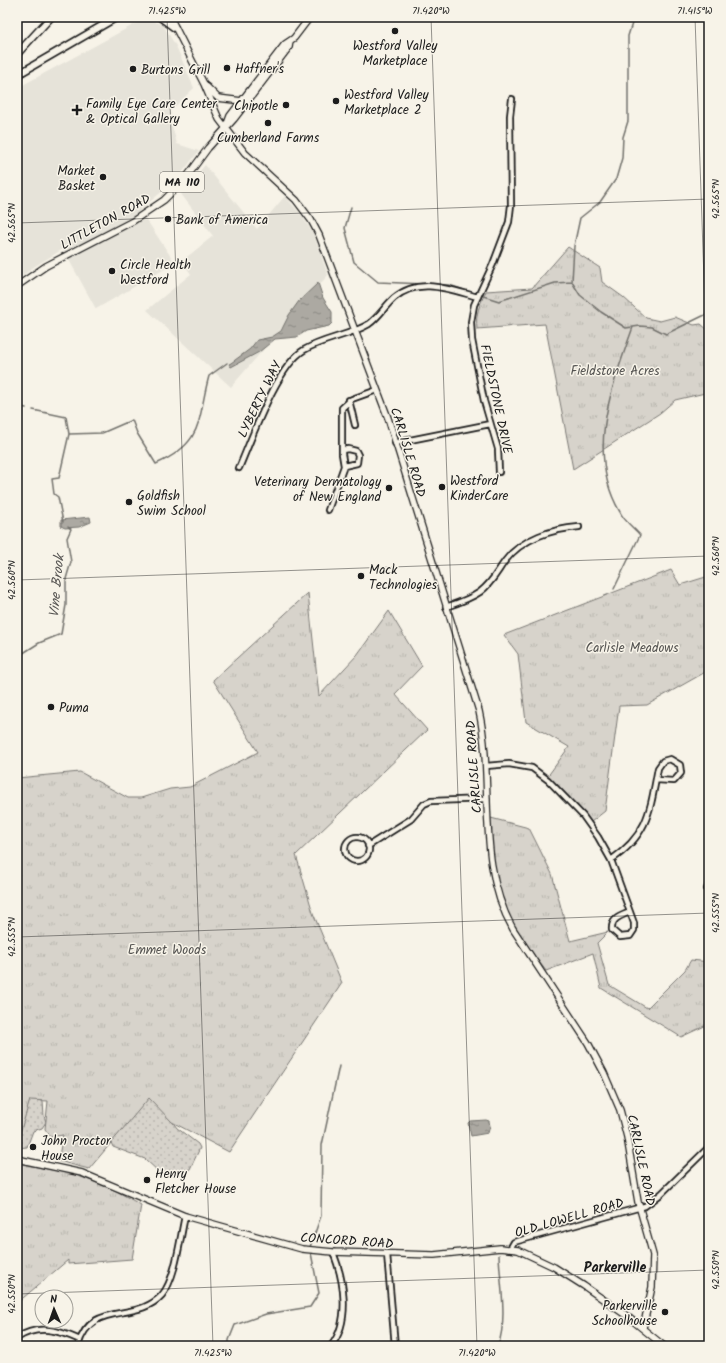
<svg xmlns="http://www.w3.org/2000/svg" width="726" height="1363" font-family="Kalam,sans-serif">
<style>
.built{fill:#e6e3d9}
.grass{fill:url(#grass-dots);stroke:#7a7874}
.park{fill:url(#park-tufts);stroke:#7a7874}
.water{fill:url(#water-ripples);stroke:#72716c}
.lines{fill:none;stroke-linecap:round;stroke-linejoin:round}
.stream{stroke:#72716c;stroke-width:1.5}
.minor-casing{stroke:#1c1c1c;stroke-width:8}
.major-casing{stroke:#1c1c1c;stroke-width:8}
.highway-casing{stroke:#1c1c1c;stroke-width:9}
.minor{stroke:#f7f3e8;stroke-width:4.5}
.major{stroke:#f7f3e8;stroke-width:5.5}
.highway{stroke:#f7f3e8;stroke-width:6}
.ticks{fill:none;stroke:#1c1c1c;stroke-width:1;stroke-opacity:0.45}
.poi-dot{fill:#1c1c1c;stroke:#f7f3e8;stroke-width:1.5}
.labels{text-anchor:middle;stroke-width:3;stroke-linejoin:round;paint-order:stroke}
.shield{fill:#f7f3e8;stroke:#5e5c59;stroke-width:1}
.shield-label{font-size:12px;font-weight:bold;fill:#1c1c1c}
.poi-label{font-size:13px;fill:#1c1c1c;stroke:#f7f3e8;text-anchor:start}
.street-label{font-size:13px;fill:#1c1c1c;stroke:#f7f3e8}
.park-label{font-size:13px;fill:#545351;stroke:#f7f3e8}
.water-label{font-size:14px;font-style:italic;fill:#565452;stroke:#f7f3e8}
.neighbourhood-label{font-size:14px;font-weight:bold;fill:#1c1c1c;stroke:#f7f3e8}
.neatline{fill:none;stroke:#1c1c1c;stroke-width:1.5}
.ticks-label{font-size:10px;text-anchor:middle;fill:#1c1c1c}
</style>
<defs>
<pattern id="grass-dots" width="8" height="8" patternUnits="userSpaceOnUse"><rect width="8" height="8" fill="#d7d3cb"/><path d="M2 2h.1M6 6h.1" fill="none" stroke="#b8b5ae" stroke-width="1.8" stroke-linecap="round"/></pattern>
<pattern id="park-tufts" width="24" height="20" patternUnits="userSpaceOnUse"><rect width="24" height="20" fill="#d7d3cb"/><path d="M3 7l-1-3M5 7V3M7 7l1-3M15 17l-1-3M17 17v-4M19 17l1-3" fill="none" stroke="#b8b5ae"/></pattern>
<pattern id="water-ripples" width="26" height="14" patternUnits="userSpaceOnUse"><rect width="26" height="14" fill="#aca9a2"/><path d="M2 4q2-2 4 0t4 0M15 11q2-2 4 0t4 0" fill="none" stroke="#8b8983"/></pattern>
</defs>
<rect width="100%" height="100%" fill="#f7f3e8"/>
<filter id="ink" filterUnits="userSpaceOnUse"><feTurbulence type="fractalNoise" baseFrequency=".025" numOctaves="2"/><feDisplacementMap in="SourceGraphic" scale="8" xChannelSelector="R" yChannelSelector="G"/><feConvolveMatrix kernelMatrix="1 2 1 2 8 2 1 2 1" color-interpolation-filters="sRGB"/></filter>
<g filter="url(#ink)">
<!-- built -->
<path class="built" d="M146,18L163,25L176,46L194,88L170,111L171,115H169L177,144L199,151L177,179L140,210L175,263L96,309L63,249L32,268L17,281V91L21,86Z
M205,165L257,229L285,196L302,216L314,235L328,275L231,387L147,310L191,274L182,261L213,236L181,194Z"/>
<!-- grass -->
<path class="grass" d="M17,1024L35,1096L43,1102L44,1116L46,1122L42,1128L33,1131L27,1147L17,1148Z
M146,1096L154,1097L177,1128L198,1144L200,1148L190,1169L177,1175L159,1172L145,1159L113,1147L108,1136Z"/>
<!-- park -->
<path class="park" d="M568,247L600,268L602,282L623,297L646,318L660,321L675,317L694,325L701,324L709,331L705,393L675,400L660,413L573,469L545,324L477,329C475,314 480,304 486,291L532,288Z
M671,570L680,585L709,576V670L647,705L619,706L605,811L591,822L547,777L569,747L526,722L518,654L504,635Z
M308,593L319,696L357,655L389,611L422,666L395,694L427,730L296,855L313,913L342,983L229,1152L172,1122L149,1098L89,1169L58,1161L63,1135L51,1137L45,1129L48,1101L30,1100L17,1143V778L80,772L128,798H141L170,789L190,787L258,752L213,680Z
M487,817L529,828L552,874L570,941L608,932L597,943L609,985L647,1008L685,970L691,960L709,962V1024L681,1037L601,988L593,953L546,971L517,932L499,901Z
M17,1163L73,1174L113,1189L141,1205L132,1259L68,1264V1260L17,1303Z"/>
<!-- water -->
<path class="water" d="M318,283L323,298L332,312V323L329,326L306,331L297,337L275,339L259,352L231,367L229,364L231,363L250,349L257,340L272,337L281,331L289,315L299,301Z
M90,517L91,522L79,527L65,528L61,526V520Z
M486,1120L489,1121L490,1126L488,1133L471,1136L468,1123L470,1121Z"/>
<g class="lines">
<!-- stream -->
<path class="stream" d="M634,17L628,36V121L623,137L622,158L616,179L600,202L580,218L574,246L572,282L580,295L601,312L626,328L640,326L652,327L666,334L709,313
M351,207L345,228L354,262L378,282L449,285L499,301L555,283L572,282
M17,406L26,408
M33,410L66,417L69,434L59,478L52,479L54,494L58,497L63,522
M69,434L102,433L132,420L137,433L156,464C205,442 197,420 209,376L227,363
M614,589L640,535C634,528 624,521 620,512C585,452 612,387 633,327
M17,657L39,643L61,634L66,605V579L71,562L67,538L71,529L68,527
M310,1247L321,1216L322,1145L339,1066
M229,1346V1340L235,1325L266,1314L310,1307L319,1293L311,1253
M498,1346C508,1317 500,1285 499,1255"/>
<!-- minor casing -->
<g class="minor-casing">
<path id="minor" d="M349,400L355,425
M395,443L490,424
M342,450L348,449L356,451L358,455L357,463L344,466
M239,468C252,438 277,366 304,350C324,338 349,336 369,324C379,317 385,306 394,298C419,276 451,290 478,297
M499,472L498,449L484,401L472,340L471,322L474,305L493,264L509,222L511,205L510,116L512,99
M328,510L344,466L342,454V408L352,399L377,390
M446,607C458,603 470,599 480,592C492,583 497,572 505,561C522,538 553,529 579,527
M486,766L509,764L532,768L548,780L583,816L598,837L611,860L634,923V930L630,936L620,937L612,930C611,918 621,916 630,912
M345 849a12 12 0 1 1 24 0a12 12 0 1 1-24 0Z
M368,846L411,819L424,804L431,801L487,799
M611,860C649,834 650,810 658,768L663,761L670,759L680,765L681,773L674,781L656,780
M709,884L707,889L709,894
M510,1249L514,1242L645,1206L661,1194L709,1147
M387,1254L395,1346
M17,1338C38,1324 58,1330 80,1340
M78,1346C91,1299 136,1324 162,1295C176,1278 180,1238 185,1216
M331,1346C351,1321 344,1280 333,1252"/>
</g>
<!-- major casing -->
<g class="major-casing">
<path id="major" d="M170,17L204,84L219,119L245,153L296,200L311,220L319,235L388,418L479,711C495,784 475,862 513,929L588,1043L604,1073L620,1110L627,1137L638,1202L653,1255L652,1287L643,1328
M207,87L218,98L242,101
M227,124L230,116L285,44L294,38L310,17
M17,286L46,266L133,221L164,200L186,178L208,148L234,119L289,47L290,41
M17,1159L82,1173L185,1216L302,1249L333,1252L434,1255L500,1248L518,1250L554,1267L584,1286L627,1316L664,1346"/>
</g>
<!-- highway casing -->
<g class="highway-casing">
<path id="highway" d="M160,17L175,28
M170,17V18
M17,54L51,17
M17,75L117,17"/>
</g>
<!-- minor -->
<use href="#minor" class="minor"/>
<!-- major -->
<use href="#major" class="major"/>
<!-- highway -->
<use href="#highway" class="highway"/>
</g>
</g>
<!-- ticks -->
<path class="ticks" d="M167,17L213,1346M431,17L477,1346M695,17L709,426M17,223L709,199M17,580L709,556M17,937L709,913M17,1294L709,1270"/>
<!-- markers -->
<g class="poi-dot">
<circle cx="395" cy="31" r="4"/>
<circle cx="227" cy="68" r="4"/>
<circle cx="133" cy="69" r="4"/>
<circle cx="336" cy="101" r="4"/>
<circle cx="286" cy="105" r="4"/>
<path d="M75 104h4v4h4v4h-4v4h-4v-4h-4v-4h4z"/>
<circle cx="268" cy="123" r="4"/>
<circle cx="103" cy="177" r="4"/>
<circle cx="168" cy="219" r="4"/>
<circle cx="112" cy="271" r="4"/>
<circle cx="442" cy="487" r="4"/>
<circle cx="389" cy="488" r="4"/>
<circle cx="129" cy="502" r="4"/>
<circle cx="361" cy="576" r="4"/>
<circle cx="51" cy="707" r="4"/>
<circle cx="33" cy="1147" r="4"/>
<circle cx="147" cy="1180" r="4"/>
<circle cx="665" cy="1312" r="4"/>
</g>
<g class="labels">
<!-- shield labels -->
<rect class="shield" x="160" y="172" width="44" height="20" rx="3"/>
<g class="shield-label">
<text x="182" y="186">MA 110</text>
</g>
<!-- poi labels -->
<g class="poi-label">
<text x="395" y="50" text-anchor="middle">Westford Valley<tspan x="395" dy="15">Marketplace</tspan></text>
<text x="235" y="73">Haffner's</text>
<text x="141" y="74">Burtons Grill</text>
<text x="344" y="99">Westford Valley<tspan x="344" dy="15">Marketplace 2</tspan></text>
<text x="86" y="108">Family Eye Care Center<tspan x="86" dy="15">&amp; Optical Gallery</tspan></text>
<text x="278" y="110" text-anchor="end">Chipotle</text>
<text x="268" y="142" text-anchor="middle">Cumberland Farms</text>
<text x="95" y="175" text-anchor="end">Market<tspan x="95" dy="15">Basket</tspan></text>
<text x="176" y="224">Bank of America</text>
<text x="120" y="269">Circle Health<tspan x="120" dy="15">Westford</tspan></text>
<text x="450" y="485">Westford<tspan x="450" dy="15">KinderCare</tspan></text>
<text x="381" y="486" text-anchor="end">Veterinary Dermatology<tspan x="381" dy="15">of New England</tspan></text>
<text x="137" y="500">Goldfish<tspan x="137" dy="15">Swim School</tspan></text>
<text x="369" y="574">Mack<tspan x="369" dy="15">Technologies</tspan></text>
<text x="59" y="712">Puma</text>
<text x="41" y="1145">John Proctor<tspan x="41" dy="15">House</tspan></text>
<text x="155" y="1178">Henry<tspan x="155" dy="15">Fletcher House</tspan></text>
<text x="657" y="1310" text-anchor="end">Parkerville<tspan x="657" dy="15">Schoolhouse</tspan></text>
</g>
<!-- street labels -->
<g class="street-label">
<text transform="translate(105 221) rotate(-29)" y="5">LITTLETON ROAD</text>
<text transform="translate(259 399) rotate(-64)" y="5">LYBERTY WAY</text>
<text transform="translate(497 399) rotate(78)" y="5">FIELDSTONE DRIVE</text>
<text transform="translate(409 452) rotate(73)" y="5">CARLISLE ROAD</text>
<text transform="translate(473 767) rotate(-94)" y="5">CARLISLE ROAD</text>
<text transform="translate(642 1160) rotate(78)" y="5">CARLISLE ROAD</text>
<text transform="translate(569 1217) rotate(-16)" y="5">OLD LOWELL ROAD</text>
<text transform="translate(347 1240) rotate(4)" y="5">CONCORD ROAD</text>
</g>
<!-- park labels -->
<g class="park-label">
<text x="615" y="375">Fieldstone Acres</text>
<text x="632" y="652">Carlisle Meadows</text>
<text x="167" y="954">Emmet Woods</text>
</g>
<!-- water labels -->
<g class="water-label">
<text transform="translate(56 586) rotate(-85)" y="5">Vine Brook</text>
</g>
<!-- neighbourhood labels -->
<g class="neighbourhood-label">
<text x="615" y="1272">Parkerville</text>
</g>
</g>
<!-- margin -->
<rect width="726" height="1363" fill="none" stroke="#f7f3e8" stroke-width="44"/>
<!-- north arrow -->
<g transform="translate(54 1309) rotate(358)"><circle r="19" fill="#f7f3e8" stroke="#9f9d96"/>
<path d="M0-3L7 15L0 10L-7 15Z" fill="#1c1c1c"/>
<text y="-6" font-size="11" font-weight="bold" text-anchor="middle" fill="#1c1c1c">N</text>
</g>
<rect x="22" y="22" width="682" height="1319" class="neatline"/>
<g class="ticks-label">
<text x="167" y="14">71.425°W</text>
<text x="431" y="14">71.420°W</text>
<text x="695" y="14">71.415°W</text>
<text transform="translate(715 199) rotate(-90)" y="4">42.565°N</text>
<text transform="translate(11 223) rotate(-90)" y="4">42.565°N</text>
<text transform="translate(715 556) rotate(-90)" y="4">42.560°N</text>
<text transform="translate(11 580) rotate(-90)" y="4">42.560°N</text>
<text transform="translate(715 913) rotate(-90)" y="4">42.555°N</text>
<text transform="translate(11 937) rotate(-90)" y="4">42.555°N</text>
<text transform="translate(715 1270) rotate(-90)" y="4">42.550°N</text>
<text transform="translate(11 1294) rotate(-90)" y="4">42.550°N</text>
<text x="213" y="1356">71.425°W</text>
<text x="477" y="1356">71.420°W</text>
</g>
</svg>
